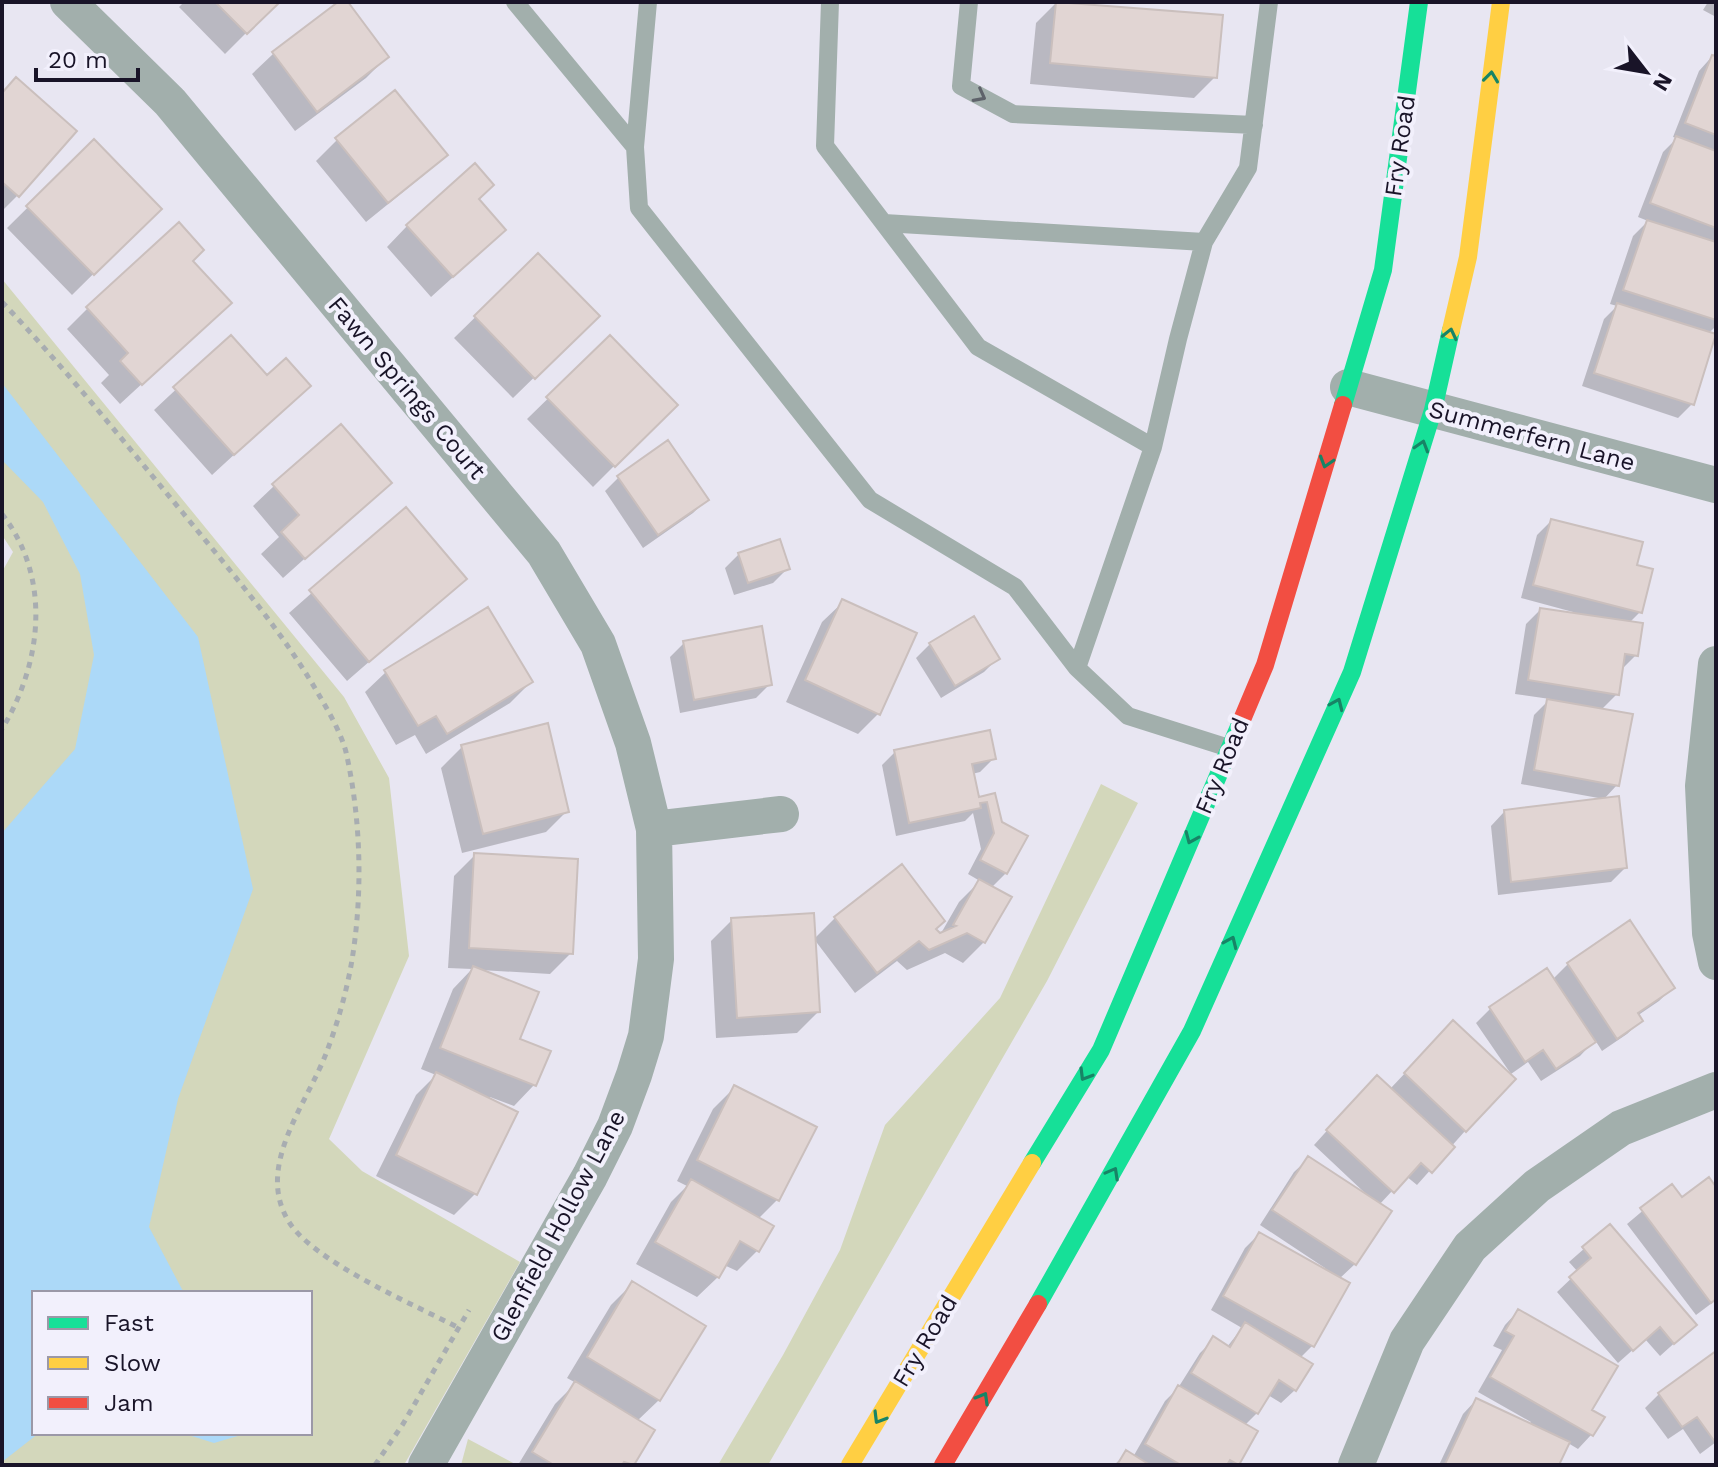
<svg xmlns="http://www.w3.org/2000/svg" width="1718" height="1467" font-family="'Work Sans',sans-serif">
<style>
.green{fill:#d3d7bb;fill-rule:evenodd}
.water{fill:#acd9f8}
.shadow{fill:#0003}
.building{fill:#e1d5d3;stroke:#cabfbd;stroke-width:2}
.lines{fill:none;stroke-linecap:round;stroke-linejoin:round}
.path{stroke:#a8adb1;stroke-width:5;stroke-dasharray:6 6;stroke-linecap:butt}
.lane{stroke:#a2afac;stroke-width:18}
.street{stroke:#a2afac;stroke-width:36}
.fast{stroke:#16e098;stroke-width:18}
.slow{stroke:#ffcf43;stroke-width:18}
.jam{stroke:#f24e42;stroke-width:18}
.oneway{stroke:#178466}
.oneway2{stroke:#5e626a}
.labels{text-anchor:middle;stroke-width:8;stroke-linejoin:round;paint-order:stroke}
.street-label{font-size:24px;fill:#191428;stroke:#f2f0fc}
</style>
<rect width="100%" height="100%" fill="#e8e6f2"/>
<!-- green -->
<path class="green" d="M2,279L344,697L389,778L409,956L329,1139L362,1171L520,1262L404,1465H2V572L13,552L2,535ZM34,1293H310V1433H34Z
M1101,784L1138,803L1047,981L768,1465H718L783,1355L840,1250L885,1125L1000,998Z
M468,1439L517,1465H461Z"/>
<!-- water -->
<path class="water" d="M2,383L198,637L253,889L178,1099L149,1227L184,1293H34V1433H39L2,1462V833L75,749L94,655L80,574L43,502L2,460Z
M182,1433H248L214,1443Z"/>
<!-- shadow -->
<path class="shadow" d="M184,2H277L225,54L179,7Z
M342,2H345L387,57L366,78L295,131L252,74L273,54Z
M1057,2L1215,77L1194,98L1030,84L1036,23Z
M1708,2H1716V17L1703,10Z
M1716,52V326L1708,334L1692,404L1678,418L1582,386L1604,319L1617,306L1610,304L1633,236L1648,221L1638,217L1663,152L1677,138L1673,137L1699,71Z
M2,94L18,195L2,211Z
M337,140L445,154L424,175L366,222L316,161Z
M94,142L159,209L72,295L7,228Z
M407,226L482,251L431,297L387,247Z
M538,256L597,316L513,398L454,338Z
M191,261L208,323L120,404L101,383L109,375L67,329L88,308Z
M231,338L287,406L212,475L154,410Z
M610,338L675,405L593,487L527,419Z
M619,477L707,499L693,513L643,548L605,491Z
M389,483L283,578L261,554L279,537L253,506L274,486Z
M406,510L464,579L347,681L289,613Z
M1551,521L1634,566L1640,612L1629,623L1636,655L1622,669L1617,694L1600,711L1617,785L1604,799L1521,784L1534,715L1550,699L1515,694L1526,624L1540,610L1572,615L1573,612L1521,598L1537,535Z
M739,554L787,569L773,583L734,595L725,568Z
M843,602L879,713L858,734L786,702L822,622Z
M684,643L770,684L756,698L680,713L670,657Z
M930,644L998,658L984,672L941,698L916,658Z
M386,672L531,682L510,703L426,754L415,735L396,745L365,692Z
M462,747L567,811L546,832L462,853L441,768Z
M895,752L994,758L980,772L972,774L977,799L994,795L1006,873L991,888L984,942L963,963L945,953L907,970L897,961L855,993L814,939L835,918L934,930L940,935L959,902L980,881L968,874L981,849L973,813L965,821L896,836L882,765Z
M1504,812L1625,868L1611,882L1498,895L1491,826Z
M475,855L571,953L550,974L480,970L517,1040L534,1085L514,1106L490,1097L475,1194L454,1215L376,1176L416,1095L436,1075L421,1069L453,989L472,969L448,968L454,876Z
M732,920L818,1012L797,1033L716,1038L711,941Z
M1568,964L1673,987L1659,1001L1637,1016L1641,1021L1627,1034L1602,1051L1595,1040L1580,1056L1541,1081L1528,1062L1511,1074L1476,1023L1490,1009L1546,971L1552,980Z
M1440,1036L1465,1131L1417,1185L1406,1176L1379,1205L1389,1212L1355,1264L1339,1279L1313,1345L1300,1358L1295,1390L1281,1403L1268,1395L1257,1413L1245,1425L1236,1465H1114L1127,1453L1133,1457L1165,1401L1178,1388L1200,1353L1214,1339L1227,1347L1242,1328L1211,1310L1245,1248L1259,1234L1324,1271L1325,1268L1260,1225L1294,1172L1308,1159L1364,1196L1366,1194L1314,1145L1363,1091L1390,1089Z
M734,1088L777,1200L758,1219V1250L737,1271L724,1265L718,1277L697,1297L636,1264L671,1202L687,1186L677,1181L713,1109Z
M1671,1187L1682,1200L1716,1190V1300L1696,1315L1627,1224Z
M1610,1226L1680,1338L1660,1356L1645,1339L1618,1363L1557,1292L1578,1272L1569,1262Z
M632,1284L659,1400L637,1421L653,1431L632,1465H518L555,1404L576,1383L567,1378L611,1305Z
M1518,1311L1590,1410L1591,1435L1578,1449L1568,1443L1557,1465H1439L1463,1414L1476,1400L1529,1425L1531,1422L1478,1392L1502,1350L1493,1346L1505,1325Z
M1716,1353V1442L1700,1454L1683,1429L1668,1439L1645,1408L1659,1394Z"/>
<!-- building -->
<path class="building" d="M215,2H280L247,34Z
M338,2H348L389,57L317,112L272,52Z
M1056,2L1223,15L1217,78L1050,63Z
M1712,55L1716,56V135L1685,123Z
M16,77L77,131L19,197L2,182V93Z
M395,90L448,155L388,203L335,138Z
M1676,136L1716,151V228L1650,203Z
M94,139L162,209L94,275L26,206Z
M475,163L494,185L479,199L506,230L453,277L406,225Z
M1647,220L1716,242V320L1623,290Z
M179,222L204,250L193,261L232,303L142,385L120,361L128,353L86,307Z
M538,253L600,316L535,379L474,316Z
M1617,303L1716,334L1694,405L1594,373Z
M231,335L267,375L286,358L311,386L234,455L173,387Z
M610,335L678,405L615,467L546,397Z
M341,424L392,483L305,559L281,532L299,515L272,484Z
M668,440L709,500L658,535L617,476Z
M406,507L467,579L369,662L309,590Z
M1551,519L1643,542L1637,565L1653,569L1642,613L1533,585Z
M780,539L790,569L748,583L738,553Z
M842,599L917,633L880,715L805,680Z
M488,607L533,682L447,734L436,716L418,726L384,670Z
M1540,608L1643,623L1638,656L1625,654L1619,695L1528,680Z
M974,616L1000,659L955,686L929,643Z
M762,626L772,685L694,700L683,641Z
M1547,699L1633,714L1619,786L1534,770Z
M548,723L569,812L483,834L461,745Z
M990,730L996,759L972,764L979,797L995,793L1002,822L1028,836L1007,874L980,860L994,833L987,802L980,803L981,808L909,823L894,750Z
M1619,796L1627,868L1511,882L1504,810Z
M474,853L578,859L573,954L469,948Z
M902,864L945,921L936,929L940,933L956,926L953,925L979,879L1012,897L985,943L967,933L929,950L919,941L877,973L834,917Z
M814,913L820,1012L737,1018L731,918Z
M1630,920L1675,988L1638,1013L1643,1021L1617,1039L1567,963Z
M473,966L539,992L520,1039L551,1051L536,1086L440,1048Z
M1547,968L1596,1042L1556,1069L1543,1050L1525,1062L1489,1007Z
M1453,1020L1516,1079L1466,1132L1404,1073Z
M436,1072L518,1112L477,1195L396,1155Z
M1377,1075L1455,1147L1432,1173L1421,1163L1394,1193L1326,1130Z
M734,1085L817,1127L779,1201L697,1160Z
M1308,1156L1392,1211L1356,1265L1272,1210Z
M1709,1177L1716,1187V1299L1711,1303L1640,1208L1672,1184L1682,1197Z
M691,1179L774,1226L759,1252L740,1241L719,1278L655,1242Z
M1610,1224L1697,1325L1674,1344L1660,1327L1633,1351L1569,1277L1591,1258L1582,1247Z
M1259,1232L1350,1283L1314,1347L1223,1296Z
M632,1281L706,1326L660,1401L587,1357Z
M1518,1309L1618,1366L1592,1410L1605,1417L1593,1436L1490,1377L1514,1336L1505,1331Z
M1245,1322L1313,1364L1296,1391L1279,1380L1258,1414L1191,1373L1213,1336L1230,1347Z
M1716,1351V1441L1715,1442L1697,1417L1682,1427L1658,1393Z
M575,1381L655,1430L634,1465L624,1462L622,1465H554L532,1452Z
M1178,1385L1258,1431L1239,1465L1230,1460L1227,1465H1181L1145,1444Z
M1476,1398L1570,1442L1559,1465L1445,1464Z
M1126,1450L1150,1465H1117Z"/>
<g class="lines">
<!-- path -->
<path class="path" d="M2,302C66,369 124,442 183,513C231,572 281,629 319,695C329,712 341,733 346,752C361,819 363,892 352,960C347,990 338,1022 327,1051C308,1103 254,1166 289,1222C314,1262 415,1305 459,1328
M2,514C52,578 42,663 2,729
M375,1465L403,1424L469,1310"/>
<!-- lane -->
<path class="lane" d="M515,2L635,147L639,208L870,500L1015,587L1077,668
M830,2L825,146L978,347L1153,447L1077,668L1128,716L1229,748
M969,2L961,86L1013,114L1254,125
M635,147L648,2
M884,223L1204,242
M1153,447L1178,339L1204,242L1248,168L1269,2"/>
<!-- street -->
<path class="street" d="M68,2L170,102L544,553L598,644L633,743L654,829L656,959L646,1036L634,1075L615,1126L590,1176L426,1465
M1348,387L1716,485
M1716,664L1703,786L1710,933L1716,962
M654,829L781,814
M1356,1465L1407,1341L1470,1247L1537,1186L1621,1128L1716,1090"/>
<!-- fast -->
<path class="fast" d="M1343,405L1383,270L1419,2
M1032,1163L1101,1050L1241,722
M1038,1304L1192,1031L1352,672L1433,410L1451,330"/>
<!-- slow -->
<path class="slow" d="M1451,330L1468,257L1501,2
M850,1465L1032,1163"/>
<!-- jam -->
<path class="jam" d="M1241,722L1265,665L1343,405
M943,1465L1038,1304"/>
</g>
<!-- one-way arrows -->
<defs><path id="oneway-chevron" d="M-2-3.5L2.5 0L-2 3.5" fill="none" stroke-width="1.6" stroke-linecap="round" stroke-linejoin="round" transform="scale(2)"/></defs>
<g class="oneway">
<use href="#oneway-chevron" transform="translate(1491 77) rotate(-83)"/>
<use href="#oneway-chevron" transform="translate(1450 334) rotate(-77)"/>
<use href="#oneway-chevron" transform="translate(1422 446) rotate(-73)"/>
<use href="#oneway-chevron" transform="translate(1326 462) rotate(107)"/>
<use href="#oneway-chevron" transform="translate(1337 704) rotate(-66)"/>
<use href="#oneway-chevron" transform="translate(1191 838) rotate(113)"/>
<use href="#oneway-chevron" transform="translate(1231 942) rotate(-66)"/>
<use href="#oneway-chevron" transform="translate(1085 1075) rotate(121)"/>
<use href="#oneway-chevron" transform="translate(1113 1173) rotate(-61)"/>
<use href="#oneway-chevron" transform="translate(983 1398) rotate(-60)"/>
<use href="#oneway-chevron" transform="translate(879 1418) rotate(121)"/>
</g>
<use class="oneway2" href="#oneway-chevron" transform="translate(980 96) rotate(28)"/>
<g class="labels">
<!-- street labels -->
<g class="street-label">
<text transform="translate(1400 146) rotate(-82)" y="8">Fry Road</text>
<text transform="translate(407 388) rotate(50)" y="8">Fawn Springs Court</text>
<text transform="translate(1532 436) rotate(15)" y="8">Summerfern Lane</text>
<text transform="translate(1222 766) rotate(-67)" y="8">Fry Road</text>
<text transform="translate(558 1226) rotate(-62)" y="8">Glenfield Hollow Lane</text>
<text transform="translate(925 1341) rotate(-59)" y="8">Fry Road</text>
</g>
</g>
<!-- border -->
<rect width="1718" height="1467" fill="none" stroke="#191428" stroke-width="8"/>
<!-- legend -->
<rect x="32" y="1291" width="280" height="144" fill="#f2f0fc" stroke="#9b98a7" stroke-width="2"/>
<rect x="48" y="1317" width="40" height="12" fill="#16e098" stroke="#9b98a7" stroke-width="2"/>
<text x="104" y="1331" font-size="24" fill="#191428">Fast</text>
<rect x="48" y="1357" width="40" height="12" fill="#ffcf43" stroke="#9b98a7" stroke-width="2"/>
<text x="104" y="1371" font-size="24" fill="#191428">Slow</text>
<rect x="48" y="1397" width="40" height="12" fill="#f24e42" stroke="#9b98a7" stroke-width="2"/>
<text x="104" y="1411" font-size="24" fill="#191428">Jam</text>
<!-- north arrow -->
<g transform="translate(1646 72) rotate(121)" stroke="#f2f0fc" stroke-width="6" paint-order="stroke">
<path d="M0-6L14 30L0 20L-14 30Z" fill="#191428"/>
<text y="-12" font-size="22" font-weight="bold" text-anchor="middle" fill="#191428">N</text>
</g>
<!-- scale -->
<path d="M36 68v12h102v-12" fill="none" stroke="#191428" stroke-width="4"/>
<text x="48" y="68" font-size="24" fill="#191428" stroke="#f2f0fc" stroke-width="6" paint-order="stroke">20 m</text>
</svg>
